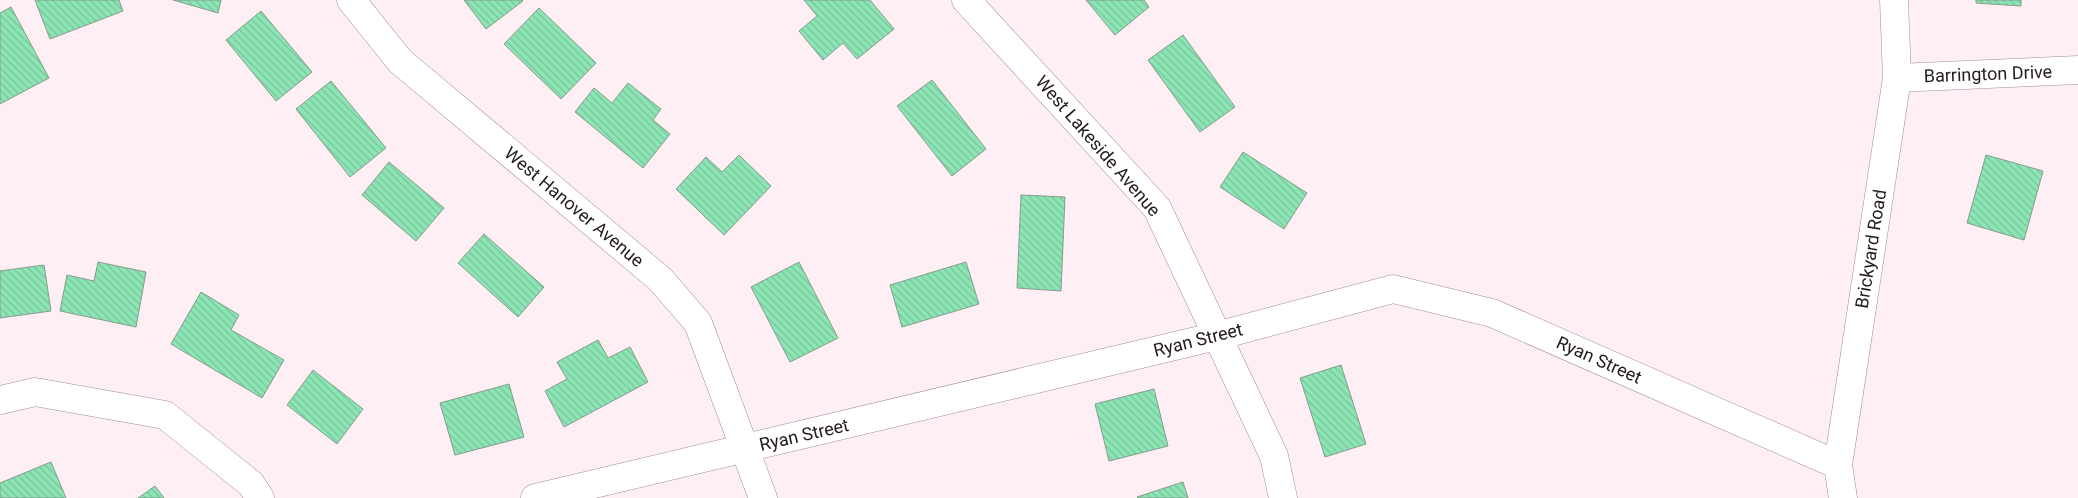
<svg xmlns="http://www.w3.org/2000/svg" width="2078" height="498" font-family="Roboto,sans-serif">
<style>
.building{fill:url(#building-back-hatch);stroke:#869b8e}
.lines{fill:none;stroke-linecap:round;stroke-linejoin:round}
.street-casing{stroke:#a38c96;stroke-width:29}
.street{stroke:#fff;stroke-width:28}
.labels{text-anchor:middle;stroke-width:4;stroke-linejoin:round;paint-order:stroke}
.street-label{font-size:18px;fill:#241b1f;stroke:#fff}
</style>
<defs>
<pattern id="building-back-hatch" width="6" height="6" patternUnits="userSpaceOnUse" patternTransform="scale(1.25)"><rect width="6" height="6" fill="#8ce5b4"/><path d="M-1 5l2 2M0 0l6 6M5-1l2 2" fill="none" stroke="#79c49a"/></pattern>
</defs>
<rect width="100%" height="100%" fill="#feeff5"/>
<!-- building -->
<path class="building" d="M35,0H119L123,11L50,39Z
M173,0H221L218,13Z
M464,0H522L523,1L486,29Z
M804,0H870L894,29L857,59L843,43L823,60L799,31L817,16Z
M1086,0H1144L1149,7L1115,35Z
M1976,0H2021V6L1976,3Z
M11,7L49,78L0,104V13Z
M539,8L596,63L561,99L504,44Z
M261,11L312,72L276,101L226,40Z
M1183,35L1235,107L1200,132L1148,60Z
M932,80L986,149L952,176L897,106Z
M331,81L386,148L350,177L296,109Z
M628,83L661,109L653,120L670,134L643,168L575,112L594,88L612,103Z
M1243,152L1307,193L1284,229L1220,187Z
M739,155L771,186L724,235L676,189L706,157L722,172Z
M1986,155L2043,171L2024,240L1967,223Z
M389,162L444,208L416,241L362,195Z
M1021,195L1065,197L1061,291L1017,288Z
M484,234L544,287L518,317L458,263Z
M98,262L146,272L136,327L60,311L67,275L94,281Z
M799,262L838,338L790,362L751,287Z
M966,262L979,304L902,327L890,285Z
M44,265L51,311L0,318V271Z
M201,292L239,315L231,330L284,360L262,398L171,344Z
M598,340L608,358L630,347L648,382L564,427L545,391L567,379L557,362Z
M1341,365L1366,444L1325,457L1300,378Z
M313,370L363,409L337,444L287,405Z
M509,384L524,437L455,455L440,403Z
M1154,389L1168,446L1109,461L1095,404Z
M51,462L66,498H0V483Z
M1183,482L1188,498H1138L1137,497Z
M155,486L164,498H138Z"/>
<g class="lines">
<!-- street casing -->
<g class="street-casing">
<path id="street" d="M351,0L400,61L660,279L698,323L763,498
M966,0L1157,208L1274,456L1283,498
M1897,78L2078,70
M0,400L35,392L165,415L251,484L260,498
M535,498L1217,336L1393,289L1492,313L1838,465
M1843,498L1838,465L1897,78L1894,0"/>
</g>
<!-- street -->
<use href="#street" class="street"/>
</g>
<g class="labels">
<!-- street labels -->
<g class="street-label">
<text transform="translate(1988 74) rotate(-2)" y="6">Barrington Drive</text>
<text transform="translate(1098 146) rotate(49)" y="6">West Lakeside Avenue</text>
<text transform="translate(574 207) rotate(40)" y="6">West Hanover Avenue</text>
<text transform="translate(1871 249) rotate(-81)" y="6">Brickyard Road</text>
<text transform="translate(1198 340) rotate(-14)" y="6">Ryan Street</text>
<text transform="translate(1599 360) rotate(24)" y="6">Ryan Street</text>
<text transform="translate(804 435) rotate(-13)" y="6">Ryan Street</text>
</g>
</g>
</svg>
